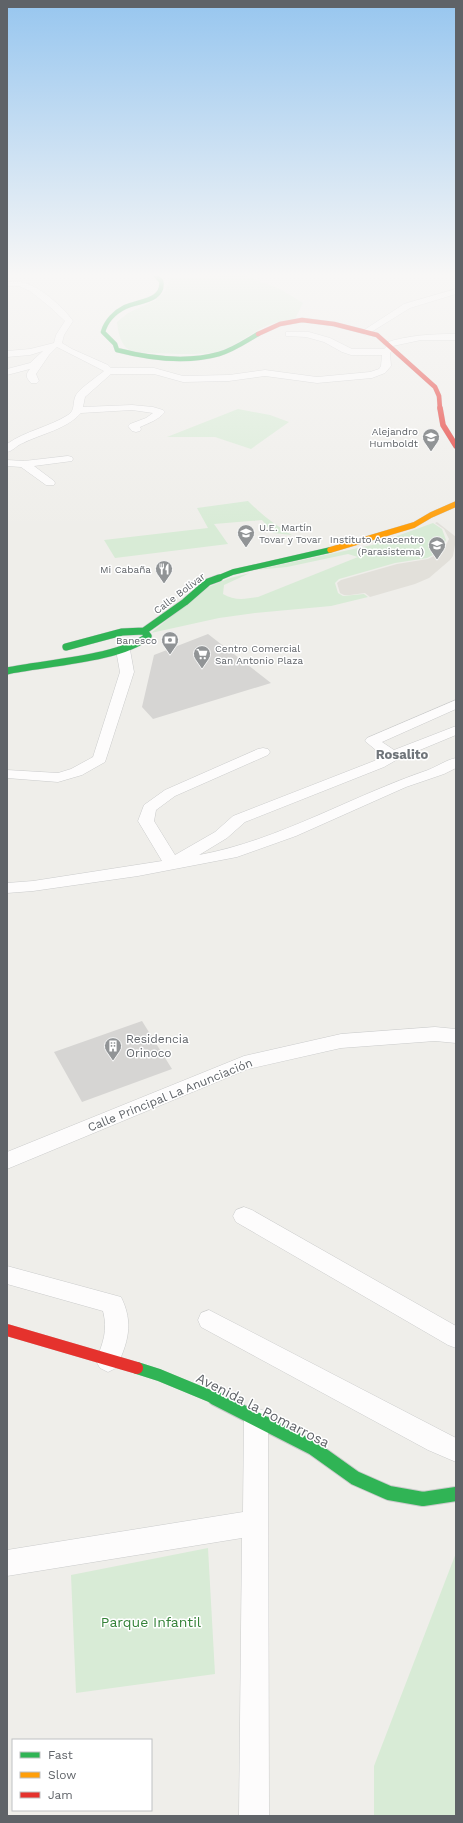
<svg xmlns="http://www.w3.org/2000/svg" width="463" height="1823" font-family="'Work Sans',sans-serif">
<style>
.education{fill:#e2e0da}
.green{fill:#d8ebd6}
.building{fill:#d6d5d3}
.lines{fill:none;stroke-linecap:round;stroke-linejoin:round}
.street-casing{stroke:#cbcccc;stroke-width:1}
.fast-far4-casing{stroke:#cacacb;stroke-width:5}
.fast-far3-casing{stroke:#cacacb;stroke-width:6}
.fast-far2-casing{stroke:#cacacb;stroke-width:8}
.fast-far1-casing{stroke:#cacacb;stroke-width:12}
.fast-casing{stroke:#cacacb;stroke-width:16}
.slow-casing{stroke:#cacacb;stroke-width:6}
.jam-far2-casing{stroke:#cacacb;stroke-width:5}
.jam-far1-casing{stroke:#cacacb;stroke-width:6}
.jam-casing{stroke:#cacacb;stroke-width:12}
.street{fill:#fdfcfc;fill-rule:evenodd}
.fast-far4{stroke:#30b455;stroke-width:4.5}
.fast-far3{stroke:#30b455;stroke-width:5.5}
.fast-far2{stroke:#30b455;stroke-width:7}
.fast-far1{stroke:#30b455;stroke-width:12}
.fast{stroke:#30b455;stroke-width:14}
.slow{stroke:#ff9f0a;stroke-width:5.5}
.jam-far2{stroke:#e5322d;stroke-width:4.5}
.jam-far1{stroke:#e5322d;stroke-width:5.5}
.jam{stroke:#e5322d;stroke-width:12}
.labels{text-anchor:middle;stroke-width:3;stroke-linejoin:round;paint-order:stroke}
.far-poi-label{font-size:10px;fill:#5f6368;stroke:#fff;text-anchor:end}
.far-street-label{font-size:10px;fill:#5f6368;stroke:#fff}
.poi-label{font-size:12px;fill:#5f6368;stroke:#fff;text-anchor:start}
.street-label{font-size:12px;fill:#5f6368;stroke:#fff}
.neighbourhood-label{font-size:13px;font-weight:bold;fill:#70757a;stroke:#fff}
.near-street-label{font-size:14px;fill:#5f6368;stroke:#fff}
.near-park-label{font-size:14px;fill:#348238;stroke:#fff}
</style>
<rect width="100%" height="100%" fill="#efeeea"/>
<!-- education -->
<path class="education" d="M437,522L456,537V539L453,556L450,560L429,578L415,584L370,597L365,593L350,595H344L340,593L337,583L341,580L397,564L428,559L443,551L449,539L444,529L435,523Z"/>
<!-- green -->
<path class="green" d="M244,275L280,289L303,303L295,319C286,321 274,322 266,326C249,334 229,351 211,353C200,355 136,354 129,350C120,344 118,331 117,322L128,313L156,300L165,291L171,278Z
M238,409L270,415L289,422L251,449L215,437H167Z
M248,501C262,515 275,525 292,535L273,533L262,520L214,524L228,544L115,558L104,540L208,528L197,508Z
M433,523L442,529L446,540L441,551L427,558L395,563L339,579L335,583L338,593L343,596L364,594L368,597L331,606L255,613L219,618L151,633L206,588L230,578L250,573L224,585L223,594C234,601 246,599 258,597L358,557L348,554L287,567L256,570L372,545Z
M208,1548L215,1674L76,1693L71,1575Z
M456,1553V1816H374V1766Z"/>
<!-- building -->
<path class="building" d="M208,634L271,683L153,719L142,707L154,655Z
M142,1021L172,1069L82,1102L54,1052Z"/>
<g class="lines">
<!-- street casing -->
<g class="street-casing">
<path id="street" d="M447,273H456V277Z
M7,282C11,282 16,281 20,282C38,284 63,307 73,321L64,335L62,343L72,349L108,365L111,368H154L183,376L229,375L265,370L317,377L370,372L379,369L381,366L382,355H351L342,352L324,342L306,337L286,336V332H309L330,338L352,349H384L386,347L384,345L385,343C408,335 432,334 456,334V340H421L393,346L394,348L390,353L391,366L385,373L372,378L317,383L265,376L229,381L183,382L154,374H111L85,397L83,407L132,405L153,407L163,410L165,412C158,420 149,423 140,427L141,429L140,431L136,432L132,431L128,426L130,424L146,418L153,413L132,410L81,413C67,429 41,434 23,443C17,445 13,451 7,452V444C25,431 49,427 68,415C76,410 72,402 76,395C80,388 97,377 104,371L57,347L49,355L36,374L39,381L37,383H31C26,377 25,375 30,369L7,375V369L30,363L43,351L30,355L7,357V351L30,349L54,343L56,335L65,321L50,307L30,291L19,286H7Z
M456,289V294L410,308L368,334L365,335L361,332L404,304Z
M68,456L72,457L73,459L72,461L34,466L54,481L55,483L54,485H46L21,467L7,466V460L24,461Z
M123,646L128,647L130,650L134,672L105,762L82,775L58,782L7,778V770L58,773L71,769L93,757L120,672L116,650L118,647Z
M456,700V709L382,742L394,750L456,726V735L398,759L384,767L245,822L227,838L199,855C280,840 351,796 428,770C438,766 446,760 456,758V768L444,774L406,787L296,836L237,857L138,876L33,891L7,893V883L33,881L162,861L138,821L144,805L165,790L258,749L263,748L268,749L270,752L268,755L175,796L156,810L154,821L175,855L215,832L233,816L374,761L383,756L365,741L367,738Z
M435,1027L456,1029V1043L435,1041L341,1048L248,1069L7,1169V1152L244,1056L341,1034Z
M244,1207L252,1210L456,1326V1348L448,1345L236,1222L233,1216L236,1210Z
M7,1266L121,1297C134,1323 128,1343 116,1368L108,1372L100,1368L96,1361C103,1342 108,1331 103,1311L7,1284Z
M209,1310L456,1438V1462L428,1450L201,1327L198,1320L201,1313Z
M256,1408L265,1411L268,1419L269,1816H239L242,1538L7,1576V1550L243,1512L244,1419L247,1411Z"/>
</g>
<!-- fast-far4 casing -->
<g class="fast-far4-casing">
<path id="fast-far4" d="M153,273L161,281C165,301 138,301 125,307C115,312 106,321 103,332L115,344L117,350C148,358 187,363 219,354C233,350 246,341 258,334"/>
</g>
<!-- fast-far3 casing -->
<g class="fast-far3-casing">
<path id="fast-far3" d="M216,579L233,572L330,550"/>
</g>
<!-- fast-far2 casing -->
<g class="fast-far2-casing">
<path id="fast-far2" d="M144,631L185,602L208,582L219,578
M66,647L122,632L144,631
M7,671C44,663 121,659 148,636L144,631"/>
</g>
<!-- fast-far1 casing -->
<g class="fast-far1-casing">
<path id="fast-far1" d="M137,1368L159,1375L217,1399"/>
</g>
<!-- fast casing -->
<g class="fast-casing">
<path id="fast" d="M215,1398L313,1448L355,1478L389,1493L423,1499L456,1494"/>
</g>
<!-- slow casing -->
<g class="slow-casing">
<path id="slow" d="M330,550L414,525L431,515L456,504"/>
</g>
<!-- jam-far2 casing -->
<g class="jam-far2-casing">
<path id="jam-far2" d="M258,334L280,324L302,320L334,324L377,335L435,387L439,396L440,409"/>
</g>
<!-- jam-far1 casing -->
<g class="jam-far1-casing">
<path id="jam-far1" d="M440,408L443,425L456,446"/>
</g>
<!-- jam casing -->
<g class="jam-casing">
<path id="jam" d="M7,1330L137,1368"/>
</g>
<!-- street -->
<use href="#street" class="street"/>
<!-- fast-far4 -->
<use href="#fast-far4" class="fast-far4"/>
<!-- fast-far3 -->
<use href="#fast-far3" class="fast-far3"/>
<!-- fast-far2 -->
<use href="#fast-far2" class="fast-far2"/>
<!-- fast-far1 -->
<use href="#fast-far1" class="fast-far1"/>
<!-- fast -->
<use href="#fast" class="fast"/>
<!-- slow -->
<use href="#slow" class="slow"/>
<!-- jam-far2 -->
<use href="#jam-far2" class="jam-far2"/>
<!-- jam-far1 -->
<use href="#jam-far1" class="jam-far1"/>
<!-- jam -->
<use href="#jam" class="jam"/>
</g>
<!-- sky -->
<linearGradient id="sky" x2="0" y2="1"><stop stop-color="#97c6ef"/><stop offset="0.52" stop-color="#f8f7f6"/><stop offset="1" stop-color="#f8f7f6" stop-opacity="0"/></linearGradient>
<rect width="463" height="529" fill="url(#sky)"/>
<!-- icons -->
<defs>
<g id="school-pin" transform="scale(0.9)"><path d="M0 17L-7.5 6A9.5 9.5 0 1 1 7.5 6Z" fill="#919496" stroke="#fff"/><path d="M0-5L7-2L0 1L-7-2ZM-4 1L0 2.5L4 1V4Q0 6-4 4Z" fill="#fff"/></g>
<g id="university-pin" transform="scale(0.9)"><path d="M0 17L-7.5 6A9.5 9.5 0 1 1 7.5 6Z" fill="#919496" stroke="#fff"/><path d="M0-5L7-2L0 1L-7-2ZM-4 1L0 2.5L4 1V4Q0 6-4 4Z" fill="#fff"/></g>
<g id="restaurant-pin" transform="scale(0.9)"><path d="M0 17L-7.5 6A9.5 9.5 0 1 1 7.5 6Z" fill="#919496" stroke="#fff"/><path d="M-5-6h1v4h1v-4h1v4h1v-4h1v5L-1.5 .5V6h-2V.5L-5-1ZM5-6V6H3V1.5H1.5Q1.5-4 5-6Z" fill="#fff"/></g>
<g id="bank-pin" transform="scale(0.9)"><path d="M0 17L-7.5 6A9.5 9.5 0 1 1 7.5 6Z" fill="#919496" stroke="#fff"/><path d="M-6-4H6V4H-6ZM0-2.3a2.3 2.3 0 1 0 0 4.6a2.3 2.3 0 1 0 0-4.6Z" fill="#fff"/></g>
<g id="supermarket-pin" transform="scale(0.9)"><path d="M0 17L-7.5 6A9.5 9.5 0 1 1 7.5 6Z" fill="#919496" stroke="#fff"/><path d="M-6-5.5h2.5l.6 2H6L4.5 2H-2.5L-4.4-4H-6ZM-1.5 3.2a1.3 1.3 0 1 0 .1 0ZM3 3.2a1.3 1.3 0 1 0 .1 0Z" fill="#fff"/></g>
<g id="building-pin" transform="scale(0.9)"><path d="M0 17L-7.5 6A9.5 9.5 0 1 1 7.5 6Z" fill="#919496" stroke="#fff"/><path d="M-4-6H4V6H1V3H-1V6H-4ZM-2.5-4.3h1.7v1.8h-1.7ZM.8-4.3h1.7v1.8H.8ZM-2.5-1h1.7V.8h-1.7ZM.8-1h1.7V.8H.8Z" fill="#fff"/></g>
</defs>
<g fill-rule="evenodd">
<use href="#school-pin" x="431" y="437"/>
<use href="#school-pin" x="246" y="533"/>
<use href="#university-pin" x="437" y="545"/>
<use href="#restaurant-pin" x="164" y="569"/>
<use href="#bank-pin" x="170" y="640"/>
<use href="#supermarket-pin" x="202" y="654"/>
<use href="#building-pin" x="113" y="1046"/>
</g>
<g class="labels">
<!-- far-poi labels -->
<g class="far-poi-label">
<text x="418" y="435">Alejandro<tspan x="418" dy="12">Humboldt</tspan></text>
<text x="259" y="531" text-anchor="start">U.E. Martín<tspan x="259" dy="12">Tovar y Tovar</tspan></text>
<text x="424" y="543">Instituto Acacentro<tspan x="424" dy="12">(Parasistema)</tspan></text>
<text x="151" y="573">Mi Cabaña</text>
<text x="157" y="644">Banesco</text>
<text x="215" y="652" text-anchor="start">Centro Comercial<tspan x="215" dy="12">San Antonio Plaza</tspan></text>
</g>
<!-- far-street labels -->
<g class="far-street-label">
<text transform="translate(179 593) rotate(-37)" y="4">Calle Bolívar</text>
</g>
<!-- poi labels -->
<g class="poi-label">
<text x="126" y="1043">Residencia<tspan x="126" dy="14">Orinoco</tspan></text>
</g>
<!-- street labels -->
<g class="street-label">
<text transform="translate(170 1095) rotate(-22)" y="4">Calle Principal La Anunciación</text>
</g>
<!-- neighbourhood labels -->
<g class="neighbourhood-label">
<text x="402" y="759">Rosalito</text>
</g>
<!-- near-street labels -->
<g class="near-street-label">
<text transform="translate(263 1410) rotate(27)" y="5">Avenida la Pomarrosa</text>
</g>
<!-- near-park labels -->
<g class="near-park-label">
<text x="151" y="1627">Parque Infantil</text>
</g>
</g>
<!-- border -->
<rect width="463" height="1823" fill="none" stroke="#5f6368" stroke-width="16"/>
<!-- legend -->
<rect x="12" y="1739" width="140" height="72" fill="#ffffff" stroke="#bfc1c3"/>
<rect x="20" y="1752" width="20" height="6" fill="#30b455" stroke="#bfc1c3"/>
<text x="48" y="1759" font-size="12" fill="#5f6368">Fast</text>
<rect x="20" y="1772" width="20" height="6" fill="#ff9f0a" stroke="#bfc1c3"/>
<text x="48" y="1779" font-size="12" fill="#5f6368">Slow</text>
<rect x="20" y="1792" width="20" height="6" fill="#e5322d" stroke="#bfc1c3"/>
<text x="48" y="1799" font-size="12" fill="#5f6368">Jam</text>
</svg>
